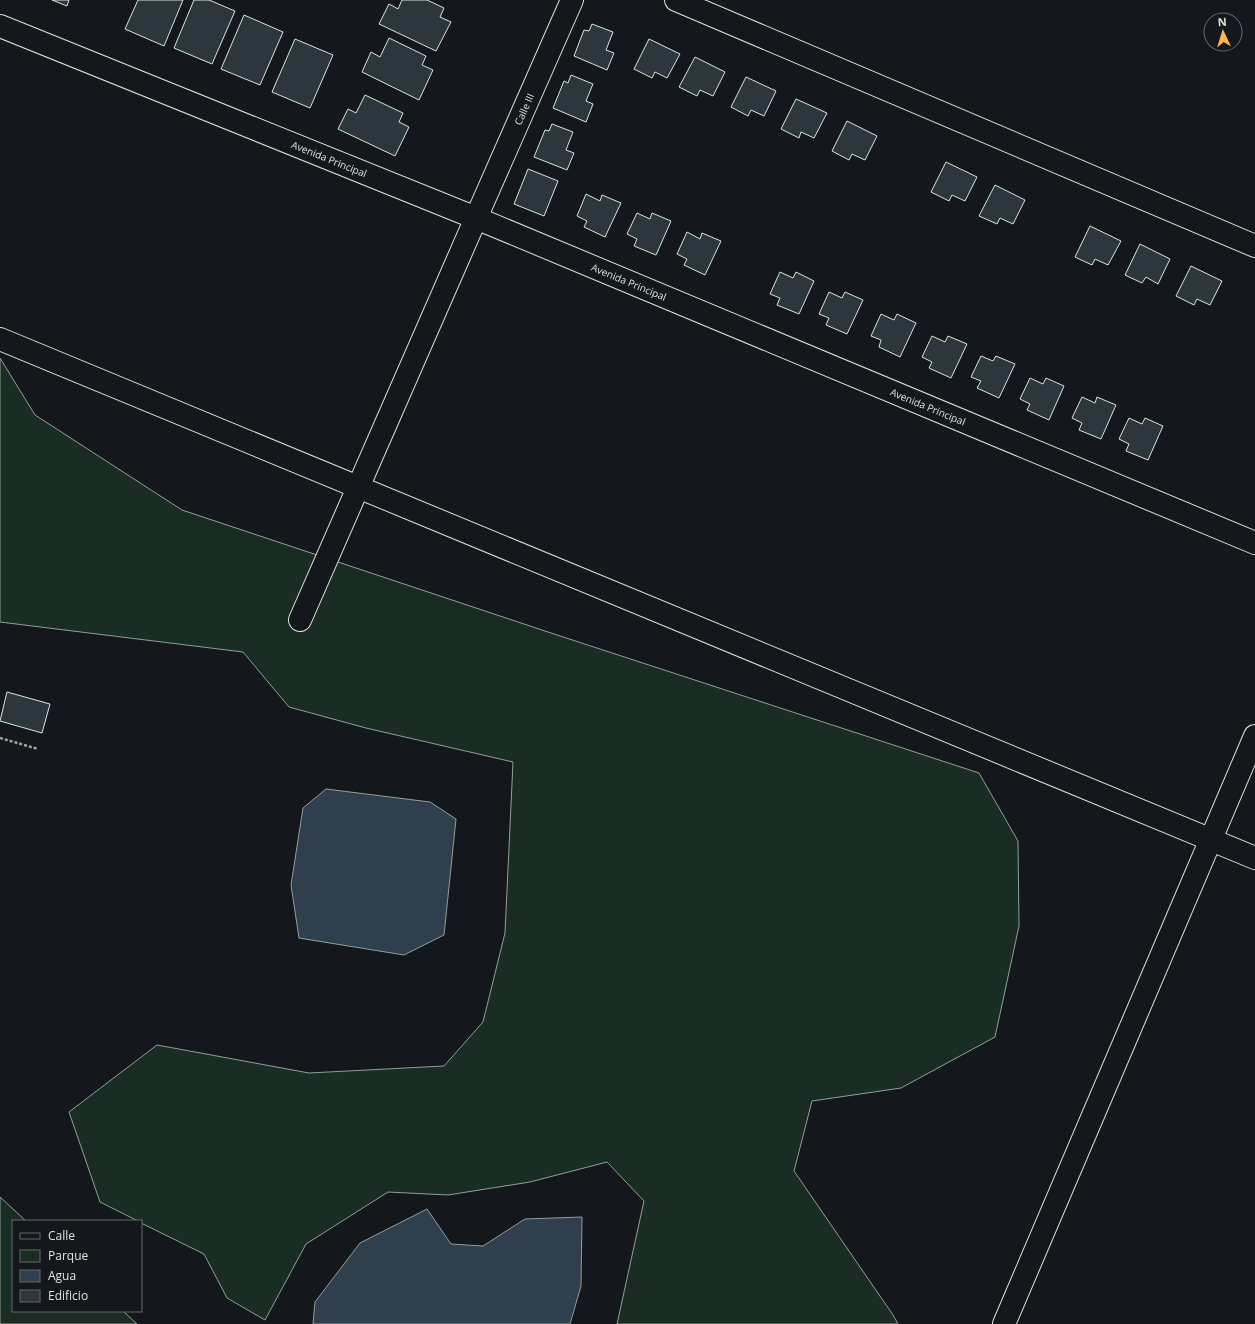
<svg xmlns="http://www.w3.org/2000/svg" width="1255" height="1324" font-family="'Open Sans',sans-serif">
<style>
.green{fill:#1a2d24;stroke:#939e99}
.water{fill:#2f3f4d;stroke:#939e99}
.building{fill:#2c363c;stroke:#d8e6dc}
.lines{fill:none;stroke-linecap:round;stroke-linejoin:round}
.minor-casing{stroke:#d8e6dc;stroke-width:24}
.tertiary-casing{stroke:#d8e6dc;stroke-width:24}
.path{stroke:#9da8a2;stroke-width:2.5;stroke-dasharray:3 2;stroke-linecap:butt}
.minor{stroke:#14181c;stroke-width:22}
.tertiary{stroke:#14181c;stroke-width:22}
.labels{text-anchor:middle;stroke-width:3;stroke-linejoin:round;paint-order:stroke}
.street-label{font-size:10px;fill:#d8e6dc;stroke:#14181c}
</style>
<rect width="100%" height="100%" fill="#14181c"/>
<!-- green -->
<path class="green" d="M0,358L35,415L182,510L548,632L979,773L1018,841L1019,926L995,1037L901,1088L812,1101L794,1171L893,1315L898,1324H617L644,1201L607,1162L530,1182L448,1195L388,1192L306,1244L265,1320L227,1298L204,1254L141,1223V1221H138L100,1202L69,1112L157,1045L309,1073L444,1066L483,1022L505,933L513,762L366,728L289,707L243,652L0,622Z
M0,1197L26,1221H13V1311H123L137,1324H0Z"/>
<!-- water -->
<path class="water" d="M326,789L430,802L456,819L444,935L404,955L299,938L291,885L303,808Z
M427,1209L451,1244L483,1246L525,1219L582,1217L581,1286L570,1324H313L315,1302L360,1243Z"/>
<!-- building -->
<path class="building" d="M52,0H69L67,6Z
M138,0H183L164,46L125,29Z
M194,0H209L235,11L212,64L174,48Z
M402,0H427L444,8L440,17L451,22L436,51L379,24L389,4L398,9Z
M244,15L283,32L260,85L221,69Z
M592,24L613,32L606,50L614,53L607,70L574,56L584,30L589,31Z
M389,38L426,56L422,65L433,70L419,100L362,72L371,52L380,57Z
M295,39L333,55L310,108L272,92Z
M649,39L680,54L667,78L655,72L652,78L634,69Z
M695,57L725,72L713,96L700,90L697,96L679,87Z
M571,75L593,84L586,101L593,104L586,122L553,108L564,81L568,83Z
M746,77L776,91L764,116L751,110L748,116L731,107Z
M365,95L403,113L399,122L409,127L395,156L338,129L348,109L356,113Z
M796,99L827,113L814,138L801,132L799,138L781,129Z
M847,121L877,136L865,160L852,154L849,160L832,151Z
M552,124L573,132L566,150L574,153L567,170L534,157L545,130L549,131Z
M946,162L977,177L965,201L952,195L949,201L931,192Z
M528,169L558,181L544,216L514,204Z
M995,185L1025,200L1013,224L1000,218L997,224L979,216Z
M586,194L600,201L602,195L621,203L605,237L584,227L587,221L577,216Z
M637,213L650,219L652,213L671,221L656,255L634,246L637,239L627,234Z
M1090,226L1121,241L1108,265L1095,259L1092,265L1075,257Z
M687,232L700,239L702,233L721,241L705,275L684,265L687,259L677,254Z
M1140,244L1170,259L1158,284L1146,277L1142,283L1125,275Z
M1191,266L1222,281L1210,305L1197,299L1194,305L1176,296Z
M780,272L793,278L796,272L814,281L799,314L777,305L780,298L770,294Z
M829,292L842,298L845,292L863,300L847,334L826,325L829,318L819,314Z
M881,314L894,320L897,314L916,323L900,357L879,347L881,340L871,336Z
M932,336L945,342L948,336L967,344L951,378L929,368L932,362L922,357Z
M981,356L993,361L996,356L1015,364L999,398L977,388L981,381L971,377Z
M1030,378L1043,384L1046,378L1064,386L1049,420L1027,410L1030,404L1020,399Z
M1082,397L1095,403L1097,397L1116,405L1101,439L1079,430L1082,423L1072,418Z
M1129,418L1142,424L1145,418L1163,426L1148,460L1126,451L1129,444L1119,439Z
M7,692L50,704L42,733L0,721Z"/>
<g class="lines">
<!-- minor casing -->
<g class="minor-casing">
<path id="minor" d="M676,0L1255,246
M0,339L1255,858
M300,620L476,218
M1004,1324L1255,736"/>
</g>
<!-- tertiary casing -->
<g class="tertiary-casing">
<g id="tertiary">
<path id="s1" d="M0,26L476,218L1255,543"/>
<path id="s2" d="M476,218L572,0"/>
</g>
</g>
<!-- path -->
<path class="path" d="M0,738L38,749"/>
<!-- minor -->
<use href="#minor" class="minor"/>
<!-- tertiary -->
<use href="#tertiary" class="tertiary"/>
</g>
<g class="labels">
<!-- street labels -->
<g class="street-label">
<text dy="4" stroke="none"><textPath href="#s2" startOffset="119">Calle III</textPath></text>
<text dy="4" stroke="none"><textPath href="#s1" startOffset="355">Avenida Principal</textPath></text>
<text dy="4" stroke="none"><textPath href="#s1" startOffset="679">Avenida Principal</textPath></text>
<text dy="4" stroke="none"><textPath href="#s1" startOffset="1003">Avenida Principal</textPath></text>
</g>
</g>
<!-- legend -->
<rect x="12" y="1220" width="130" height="92" fill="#14181c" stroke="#626a69"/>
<rect x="20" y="1233" width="20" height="6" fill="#14181c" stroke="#626a69"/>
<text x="48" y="1240" font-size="12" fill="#d8e6dc">Calle</text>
<rect x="20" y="1250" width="20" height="12" fill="#1a2d24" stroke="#626a69"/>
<text x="48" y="1260" font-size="12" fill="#d8e6dc">Parque</text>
<rect x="20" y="1270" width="20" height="12" fill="#2f3f4d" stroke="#626a69"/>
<text x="48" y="1280" font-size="12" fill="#d8e6dc">Agua</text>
<rect x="20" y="1290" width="20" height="12" fill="#2c363c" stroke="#626a69"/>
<text x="48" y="1300" font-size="12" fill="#d8e6dc">Edificio</text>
<!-- north arrow -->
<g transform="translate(1223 32) rotate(356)"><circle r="19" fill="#14181c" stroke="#626a69"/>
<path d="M0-3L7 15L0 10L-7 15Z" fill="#ffb74d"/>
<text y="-6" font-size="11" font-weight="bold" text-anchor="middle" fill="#d8e6dc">N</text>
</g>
</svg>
